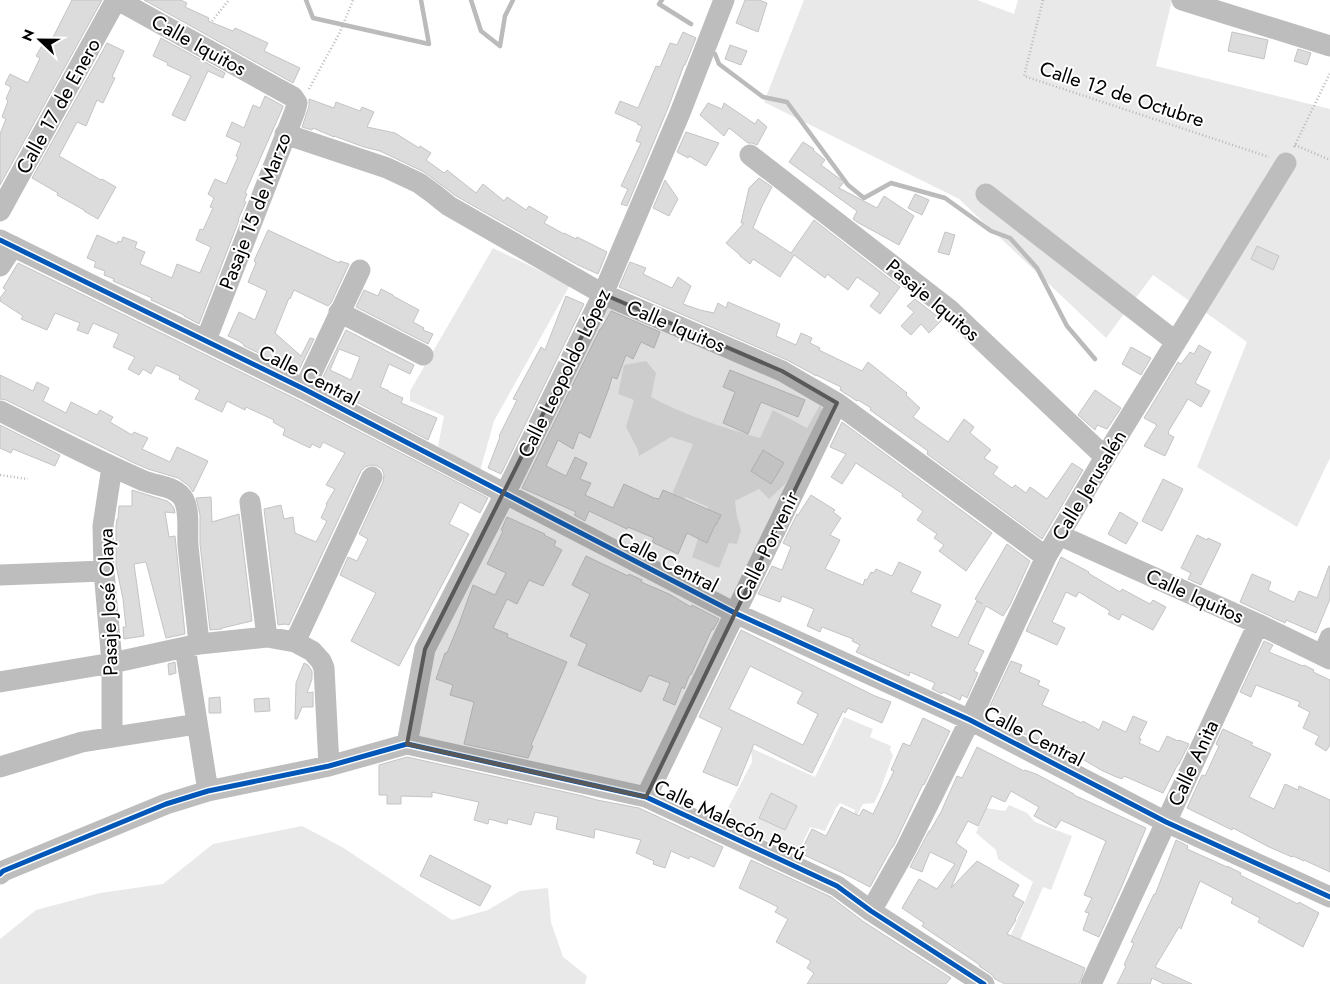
<svg xmlns="http://www.w3.org/2000/svg" width="1330" height="984" font-family="Jost,sans-serif">
<style>
.green{fill:#e9e9e9}
.lines{fill:none;stroke-linecap:round;stroke-linejoin:round}
.stream{stroke:#bbb;stroke-width:4.5}
.building{fill:#dcdcdc;stroke:#c4c4c4;fill-rule:evenodd}
.path{stroke:#b8b8b8;stroke-width:2.5;stroke-dasharray:1 2.5;stroke-linecap:butt}
.minor{stroke:#bdbdbd;stroke-width:21}
.cycleway-casing{stroke:#fff;stroke-width:8}
.cycleway{stroke:#0057b8;stroke-width:5}
.marked{fill:#595959;fill-opacity:0.2;stroke:#595959;stroke-width:4;stroke-linejoin:round}
.labels{text-anchor:middle;stroke-width:4;stroke-linejoin:round;paint-order:stroke}
.street-label{font-size:20px;fill:#000;stroke:#fff}
</style>
<rect width="100%" height="100%" fill="#fff"/>
<!-- green -->
<path class="green" d="M804,0H977L1014,14L1018,0H1172L1156,66L1330,109V458L1297,527L1197,467L1247,342L1153,275L1106,338L959,199L764,102Z
M493,248L570,285L494,421L480,471L438,446L444,416L410,401V391Z
M646,361L656,373L651,397C683,415 725,428 760,438L773,410L807,428L820,405L825,417L785,484L769,499L759,489L735,501L737,517L741,530L737,544L729,543L719,568L692,557L708,507L686,497L679,503L670,499L693,444L671,437L639,456L638,450L626,427L634,400L618,394L624,365Z
M844,717L873,729L870,737L891,746L890,750L893,755L880,791L874,803L863,804L844,841L855,810L840,803L836,808L825,831L810,827L799,851L771,842L721,821L738,789L752,762L751,748L815,777Z
M1009,805L1027,813L1035,822L1072,836L1051,890L1043,887L1012,959L1003,954L1033,882L998,859L996,850L976,833L986,808L1005,811Z
M302,826L342,847L452,920L488,910L520,891L548,888L551,922L563,957L587,976L585,984H0V939L36,910L100,893L163,884L213,844Z"/>
<g class="lines">
<!-- stream -->
<path class="stream" d="M306,0L313,18L429,44L421,0
M471,0L481,31L500,46L505,16L513,0
M662,0L659,4L691,24
M715,54L719,64L763,97L787,102L848,185L864,198L891,183L945,198L991,231L1010,238L1037,268L1067,326L1095,359"/>
</g>
<!-- building -->
<path class="building" d="M72,0H102L0,185V134L6,119L2,117L8,101L6,99L11,87L5,84L10,74L28,83L40,58L36,56L43,44L48,47Z
M144,0H181L187,3L185,7L209,18L208,21L233,31L235,28L268,43L264,51L300,68L293,83Z
M745,0H759L767,3L758,32L736,23Z
M683,32L696,38L685,65H684L668,108L627,206L621,204L628,189L621,186L641,143L636,141L642,126L637,124L638,123L615,113L620,101L638,108L656,66L660,67L670,43L677,45Z
M1232,32L1268,40L1264,59L1228,51Z
M161,38L225,73L223,78L208,71L185,121L172,115L191,76L167,65L168,63L153,56Z
M107,43L124,51L112,77L115,78L103,103L97,100L86,126L77,122L59,156L101,180L102,179L116,187L98,219L84,211V210L57,195L58,193L32,178Z
M730,45L747,51L741,65L725,59Z
M1298,49L1311,53L1307,65L1294,61Z
M265,96L283,106V107L245,193L247,194L244,201L246,202L238,220H239L199,324L184,316V315L151,300L152,298L113,281L114,279L104,275L105,271L94,267L96,262L87,258L97,235L117,244L118,241L121,242L123,237L137,242L135,248L145,252L140,264L172,278L177,264L200,273L211,247L196,240L200,229L203,230L213,208L210,207L214,198L208,194L215,179L226,184L238,157L236,156L241,143L226,136L232,122L244,128L253,105L260,108Z
M309,99L334,108L336,102L360,111L362,107L374,112L367,127L395,133L419,148L420,146L431,153L426,160L444,173L447,170L476,193L483,184L504,201L507,197L526,210L529,206L548,217L544,223L564,234V233L576,239L577,237L607,252L598,274L578,265L456,196L424,172L380,151L364,147L334,136V137L313,128L312,130L302,127L309,106Z
M708,103L722,109L724,103L755,124L758,119L767,127L757,145L752,143H748L729,128L724,136L700,115Z
M686,132L719,143L706,166L689,156L688,158L677,152Z
M803,142L814,149L813,150L825,160L821,165L844,182L839,188L877,208L884,196L914,216L899,245L857,222L853,219L857,211L789,162Z
M759,178L772,187L762,206L753,228L791,253L814,220L900,287L880,314L870,306L880,293L857,277L848,290L827,274L825,278L794,255L780,277L753,259L750,264L740,256V255L726,243L744,223H741L749,188Z
M665,180L678,199L669,216L653,208Z
M915,194L929,200L922,215L908,208Z
M268,230L328,258L339,263L340,261L349,264L331,303L328,306L294,290L290,299L289,298L275,333L301,356L310,338L314,339L298,372L244,346V345L239,341L228,336L239,312L255,320L267,291L248,282L256,263L254,261Z
M945,232L955,235L949,255L938,252Z
M1257,246L1279,256L1273,270L1251,259Z
M630,262L646,268L643,274L672,288L678,277L691,286L683,304L700,310L714,313L718,303L726,308L728,302L780,324L776,336L796,345L801,333L812,338L810,343L820,348L819,350L862,371L868,362L907,393L906,395L920,408L913,417L948,442L964,419L974,427L970,433L991,450L984,458L998,467L993,474L1012,488L1015,485L1026,493L1030,487L1047,499L1072,463L1083,470L1042,539L927,454L928,451L870,410L871,408L858,400L857,401L840,390L841,387L816,375V376L813,374L787,360L619,287Z
M18,263L298,400L488,498L480,513L460,502L449,524L469,534L399,666L351,641L376,593L340,575L348,557L357,561L368,539L359,534L383,482L384,475L382,469L377,466L371,465L365,467L361,471L289,625L285,624L278,625L264,509L281,505L284,519L293,517L295,533L316,542L327,521L321,518L327,505L326,504L335,489L326,485L345,453L323,442L320,448L312,444L310,448L283,435L285,429L273,422L274,420L246,407L245,410L227,401L222,412L195,399L200,390L179,379L180,376L156,365L151,374L143,369L139,375L128,369L135,357L113,347L119,334L93,323L88,334L77,330L80,323L55,313L47,330L21,319L23,316L0,301V298L6,290L3,288Z
M381,289L393,295V296L419,310L413,322L424,328L423,330L433,334L428,344L356,307L364,290L378,296Z
M566,296L584,304L501,474L488,468L500,437L499,436L517,400L513,399L541,347L545,350Z
M915,299L942,320L929,333L921,324L911,335L901,326L914,312L907,306Z
M611,311L660,332L654,348L641,342L633,359L626,355L617,379L612,377L609,388L590,438L579,432L573,449L558,440L546,466L566,476L575,457L587,463L580,479L591,483L585,495L613,508L624,484L654,498L659,499L663,490L721,515L716,525H715L707,543L687,533L678,554L652,542L654,538L628,527L627,529L589,511L585,521L574,515L576,512L522,488L600,329H601Z
M346,330L414,365L410,374L389,364L380,387L389,391V392L403,398L401,403L437,418L428,440L320,383ZM339,349L360,357L351,380L330,370Z
M1199,345L1211,352L1195,383L1210,391L1201,407L1188,399L1168,432H1169L1168,434L1174,437L1165,456L1144,446L1157,425L1144,418L1178,362L1181,364L1190,352L1194,354Z
M1131,347L1151,358L1141,375L1122,364Z
M730,370L805,400L798,417L761,402L748,434L723,423L735,392L723,387Z
M0,375L33,391L37,382L49,388L43,401L66,413L71,402L97,415L100,410L113,417L110,422L132,435L134,432L148,438L142,449L170,462L177,447L208,461L193,492L189,486L178,478L148,469L132,462L6,400L0,399Z
M1095,390L1121,408L1107,429L1097,425L1095,430L1078,415Z
M842,422L992,533L966,571L939,551L944,545L934,538L937,534L917,520L923,511L902,496L903,494L856,463L842,484L831,477L846,454L830,447Z
M0,425L60,455L55,466L13,449L11,453L0,448Z
M763,450L784,463L771,484L751,471Z
M1163,479L1183,489L1162,531L1142,521Z
M132,490L167,501L171,504L174,508L175,513L165,512L169,537L175,536L185,634L166,638L146,562L134,564L144,636L124,639L123,627H126L123,599L116,565V527L117,519H118L119,506H132Z
M811,495L835,510L833,512L841,518L830,535L840,540L825,569L863,585L865,579L867,580L871,572L874,573L876,569L892,576L899,562L921,572L911,592L941,605L931,626L958,638L977,601L982,604L975,599L1007,544L1030,561L1010,605L1003,616L986,606L972,635L968,644L984,651L974,671L978,673L967,698L962,695L960,700L943,692L942,694L932,689L935,683L910,672L909,676L856,652L860,645L852,641L853,639L822,627L820,632L807,626L814,609L782,596L780,602L758,594L772,566L782,570L791,547L783,543L797,514L798,515Z
M211,497L212,522L239,514L252,621L222,628V629L210,630L200,544V515L196,498Z
M1120,512L1138,523L1126,544L1108,534Z
M507,517L545,534L544,535L556,541L554,546L562,550L543,586L529,580L517,604L507,599L493,628L508,634L507,637L567,662L531,745L533,746L528,758L464,744L474,702L450,695L453,685L436,679L445,653H447L459,624L473,585L495,595L506,573L487,564L503,531L501,530Z
M1197,535L1207,540L1208,538L1221,544L1201,585L1188,579L1191,573L1181,568Z
M586,556L628,576L629,574L642,580L641,582L669,594L691,607L692,605L719,619L713,630L712,629L691,675L690,674L684,689L682,687L675,705L663,700L670,683L649,675L641,692L578,665L587,644L570,636L590,594L572,585Z
M1061,557L1089,572L1088,573L1120,592L1122,589L1150,604L1153,600L1166,607L1153,630L1122,614L1119,620L1108,614L1110,611L1079,592L1076,597L1066,592L1052,622L1065,628L1057,645L1026,631Z
M1329,566H1330V599L1316,633L1286,620L1285,623L1240,602L1252,574L1271,582L1268,590L1294,602L1299,591L1317,598Z
M741,630L875,696L891,702L882,723L848,708L845,713L843,711L812,773L754,744L737,786L703,772L722,728L699,717ZM750,666L803,692L797,703L818,714L803,745L729,709Z
M1264,641L1273,645L1269,652L1303,666L1304,665L1314,670L1313,672L1330,680V745L1326,751L1315,744L1319,736L1303,728L1310,712L1298,706L1300,702L1256,685L1251,697L1240,692Z
M1011,661L1022,665L1019,672L1040,681L1038,685L1049,690L1042,705L1082,723L1083,721L1099,730L1103,721L1126,732L1133,716L1147,722L1139,738L1141,739L1139,743L1159,752L1167,736L1178,741L1179,740L1189,744L1179,764H1178L1163,793L1124,776L1122,779L1114,776L1101,770L1067,750L1068,748L1040,736L1038,740L1022,733L998,720L1000,714L988,710Z
M175,662L176,673L169,675L168,664Z
M304,663L308,665L312,671V679L307,693L313,692V707H302L297,719H295L296,683Z
M220,697L221,713H209V698Z
M269,698L270,711L255,712L254,699Z
M923,718L950,731L924,785L923,784L895,843L893,847H892L870,887L843,873L800,853L812,829L826,836L841,807L859,816L863,809L873,814L894,771L891,770L903,743L910,746Z
M1223,729L1253,743L1251,745L1271,754L1249,797L1274,809L1285,784L1298,790L1299,786L1330,800V872L1304,860V861L1293,856L1292,857L1269,847L1233,828L1232,830L1187,808L1202,775L1205,776L1219,746L1216,744Z
M977,747L1024,771L1025,770L1036,774L1074,794V795L1146,828L1122,886L1099,937L1083,930L1089,913L1085,912L1092,898L1084,895L1106,841L1061,820L1056,828L1034,816L1039,807L1011,791L1005,802L992,796L978,826L968,821L956,843L967,851L951,888L977,861L1019,885L1013,896L1024,902L1015,919L1016,920L1007,934L1085,968L1079,984H1005L995,979L991,974L979,966L980,965L922,926L924,923L902,908L919,879L937,889L955,864L930,852L922,872L910,867L929,831H930L941,812L957,776L962,778Z
M407,757L583,796L597,800L639,808L723,847L714,867L690,856L689,859L671,851L665,868L653,864L654,861L636,853L641,840L595,829L594,838L556,829L558,817L535,812L531,825L508,819L507,824L489,819L488,824L474,820L479,802L432,792V797L401,796V804H387V795H379V765Z
M771,793L797,806L785,830L759,818Z
M1176,840L1188,846L1187,849L1227,867V866L1241,873L1240,875L1298,904L1299,902L1319,913L1303,947L1258,922L1260,918L1231,903L1233,898L1200,881L1181,929L1179,927L1155,967L1192,984H1164L1152,978L1150,984H1117L1126,966L1124,965L1134,943L1131,942L1154,894L1155,895Z
M430,855L491,886L480,906L420,876Z
M751,860L831,897L864,922L951,978L946,984H807L814,973L807,968L811,961L776,942L788,919L775,912L778,907L739,888Z"/>
<g class="lines">
<!-- path -->
<path class="path" d="M1043,0L1024,76L1269,157
M212,21L229,0
M309,89L340,32L353,0
M1295,145L1330,160
M1294,147L1330,73
M0,475L28,479"/>
<!-- minor -->
<path class="minor" d="M118,0L293,97L297,103L295,111L206,340
M1182,0L1330,46
M285,134L387,168L419,183L434,194L449,206L603,294L782,371L837,403L1046,557
M750,155L950,310L1105,457
M986,194L1176,342
M0,211L116,0
M0,240L304,389L735,613L970,720L1166,822L1330,897
M0,266L13,246
M339,312L423,355
M304,389L360,270
M0,411C48,435 95,460 144,481C157,486 177,486 184,500C190,512 187,532 188,545C191,578 196,611 199,644
M250,502L267,637
M1059,535L1258,624L1330,659
M0,575L104,571
M295,642L372,477
M185,647L208,791
M1323,655L1330,638
M0,682L112,663L199,644L267,637L295,642L312,651L321,661L324,668L329,766
M112,737V663L104,571L103,526L112,467
M407,744L425,649L505,494L603,294L680,113L724,0
M0,767L82,742L197,724
M646,797L837,403
M0,874L3,871L166,804L208,791L329,766L407,744L646,797L837,886L871,911L984,984
M871,911L906,849L970,720L1046,557L1105,457L1286,163
M1091,984L1258,624"/>
<!-- cycleway casing -->
<g class="cycleway-casing">
<path id="cycleway" d="M0,240L304,389L735,613L970,720L1166,822L1330,897
M0,874L3,871L166,804L208,791L329,766L407,744L646,797L837,886L871,911L984,984"/>
</g>
<!-- cycleway -->
<use href="#cycleway" class="cycleway"/>
</g>
<!-- marked area -->
<path class="marked" d="M603,294L782,371L837,403L646,797L407,744L425,649Z"/>
<g class="labels">
<!-- street labels -->
<g class="street-label">
<text transform="translate(199 45) rotate(29)" y="7">Calle Iquitos</text>
<text transform="translate(1122 94) rotate(18)" y="7">Calle 12 de Octubre</text>
<text transform="translate(58 106) rotate(-61)" y="7">Calle 17 de Enero</text>
<text transform="translate(255 211) rotate(-69)" y="7">Pasaje 15 de Marzo</text>
<text transform="translate(933 300) rotate(40)" y="7">Pasaje Iquitos</text>
<text transform="translate(676 326) rotate(23)" y="7">Calle Iquitos</text>
<text transform="translate(564 373) rotate(-64)" y="7">Calle Leopoldo López</text>
<text transform="translate(309 375) rotate(27)" y="7">Calle Central</text>
<text transform="translate(1089 485) rotate(-59)" y="7">Calle Jerusalén</text>
<text transform="translate(767 546) rotate(-64)" y="7">Calle Porvenir</text>
<text transform="translate(668 562) rotate(27)" y="7">Calle Central</text>
<text transform="translate(1195 596) rotate(24)" y="7">Calle Iquitos</text>
<text transform="translate(108 602) rotate(-92)" y="7">Pasaje José Olaya</text>
<text transform="translate(1034 736) rotate(27)" y="7">Calle Central</text>
<text transform="translate(1193 763) rotate(-65)" y="7">Calle Anita</text>
<text transform="translate(730 820) rotate(25)" y="7">Calle Malecón Perú</text>
</g>
</g>
<!-- north arrow -->
<g transform="translate(40 40) rotate(292)" stroke="#ffffff" stroke-width="4" paint-order="stroke">
<path d="M0-4L9 19L0 12L-9 19Z" fill="#000000"/>
<text y="-8" font-size="14" font-weight="bold" text-anchor="middle" fill="#000000">N</text>
</g>
</svg>
